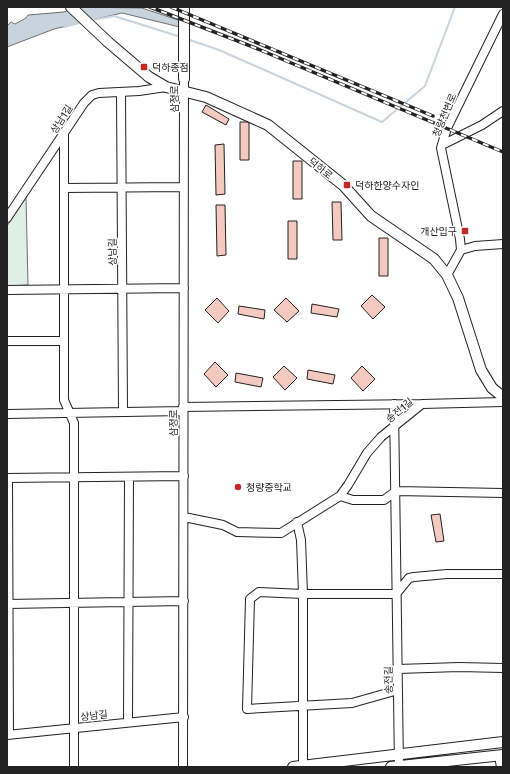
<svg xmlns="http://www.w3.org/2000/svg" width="510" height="774" font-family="Rubik,'Noto Sans KR',sans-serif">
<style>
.green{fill:#e0efe3;stroke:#6f6f6f}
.water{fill:#c7d3dd;stroke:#6f6f6f}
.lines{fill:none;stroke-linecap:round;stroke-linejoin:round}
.stream{stroke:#c7d3dd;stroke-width:2}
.building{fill:#f3c9c0;stroke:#222}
.minor-casing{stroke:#222;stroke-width:10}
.major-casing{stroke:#222;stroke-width:12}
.minor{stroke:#fff;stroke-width:8}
.major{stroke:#fff;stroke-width:10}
.rail-casing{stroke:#222;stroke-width:3.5}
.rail{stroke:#fff;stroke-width:2;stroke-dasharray:6;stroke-linecap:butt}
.poi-dot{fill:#c62828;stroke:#fff;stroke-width:1.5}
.labels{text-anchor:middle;stroke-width:3;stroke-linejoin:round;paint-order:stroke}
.poi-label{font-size:10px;fill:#222;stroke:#fff;text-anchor:start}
.street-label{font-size:10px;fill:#222;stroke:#fff}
</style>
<rect width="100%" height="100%" fill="#fff"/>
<!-- green -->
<path class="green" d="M26,197L28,285L7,286V226Z"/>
<!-- water -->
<path class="water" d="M76,7L142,8L184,22V28L122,13L54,29L7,47V26L11,22L15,24L26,18L28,15L64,12Z"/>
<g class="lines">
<!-- stream -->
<path class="stream" d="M93,20L114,16L181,37
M64,27L83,22
M187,39L219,50L382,122L425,86L455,7"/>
</g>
<!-- building -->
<path class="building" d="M206,105L229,119L226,125L202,112Z
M240,122H249V160H240Z
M224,144L225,194L216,195L215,145Z
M293,161H302V199H293Z
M332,202H341L342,240H333Z
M216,205H225L226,255L217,256Z
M288,221H297V259H288Z
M379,238H388V276H379Z
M372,295L385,307L373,319L361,306Z
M217,298L229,311L218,323L205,310Z
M286,298L299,311L287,322L274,310Z
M312,304L339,309L337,317L311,313Z
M239,306L265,310L264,319L238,314Z
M215,362L228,375L216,387L204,374Z
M284,366L297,378L285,390L273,377Z
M362,366L375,379L363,391L351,378Z
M308,370L335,375L333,384L307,379Z
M236,373L263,378L261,387L235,382Z
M440,514L444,541L436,542L431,515Z"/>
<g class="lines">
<!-- minor casing -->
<g class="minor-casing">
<path id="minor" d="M121,92L123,412
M64,132V400L74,423V767
M442,145L482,125L503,111
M64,188L184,187
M7,218L84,103L92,95L99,93L139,91L166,87
M461,250L475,246L503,244
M447,275L461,250L460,239L441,148L447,128L503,14
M7,290L184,288
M7,341H64
M394,404L399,767
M183,407L422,404
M7,414L183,411
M7,478L184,476
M8,478L9,735
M340,496L353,500H384L396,491L503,493
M184,517L223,525L237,532L281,533L340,496L348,485L367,453L381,437L422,404L503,402
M297,522L301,540L303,594V767
M396,594H303L259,592L250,599L247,709L352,703L398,690
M396,594L409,578L414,577L447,574H503
M7,604L184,601
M398,669L459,667L503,668
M128,722L129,477
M7,735L184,717
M499,756L501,767
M183,767L184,79"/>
</g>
<!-- major casing -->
<g class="major-casing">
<path id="major" d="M71,7L108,42L149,77L166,87L206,97L268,125L343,185L371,216L434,259L447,275L458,298L481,370L492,388L503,397
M184,7V79
M293,767L503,742
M391,767L503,755"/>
</g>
<!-- minor -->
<use href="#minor" class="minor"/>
<!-- major -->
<use href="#major" class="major"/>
<!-- rail casing -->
<g class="rail-casing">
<path id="rail" d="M150,7L258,49L503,152
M171,7L433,116"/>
</g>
<!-- rail -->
<use href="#rail" class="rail"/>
</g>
<!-- markers -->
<g class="poi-dot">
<rect x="140" y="63" width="8" height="8" rx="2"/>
<rect x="343" y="181" width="8" height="8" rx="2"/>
<rect x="461" y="227" width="8" height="8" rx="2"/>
<circle cx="238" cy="487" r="4"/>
</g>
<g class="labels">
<!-- poi labels -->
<g class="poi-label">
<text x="152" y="71">덕하종점</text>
<text x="355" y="189">덕하한양수자인</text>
<text x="457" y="235" text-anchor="end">개산입구</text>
<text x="246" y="491">청량중학교</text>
</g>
<!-- street labels -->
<g class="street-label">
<text transform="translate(174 99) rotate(-90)" y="4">삼정로</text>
<text transform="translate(444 115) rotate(-67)" y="4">청량천변로</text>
<text transform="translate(61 119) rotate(-57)" y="4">상남1길</text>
<text transform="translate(321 168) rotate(39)" y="4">덕하로</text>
<text transform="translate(112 252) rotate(-91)" y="4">상남길</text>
<text transform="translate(399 410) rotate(-39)" y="4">송전1길</text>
<text transform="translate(173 423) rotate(-90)" y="4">삼정로</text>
<text transform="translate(388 680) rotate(-91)" y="4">송전길</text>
<text transform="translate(94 715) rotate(-6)" y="4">상남길</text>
</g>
</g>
<!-- border -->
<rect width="510" height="774" fill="none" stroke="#222222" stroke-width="16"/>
</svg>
